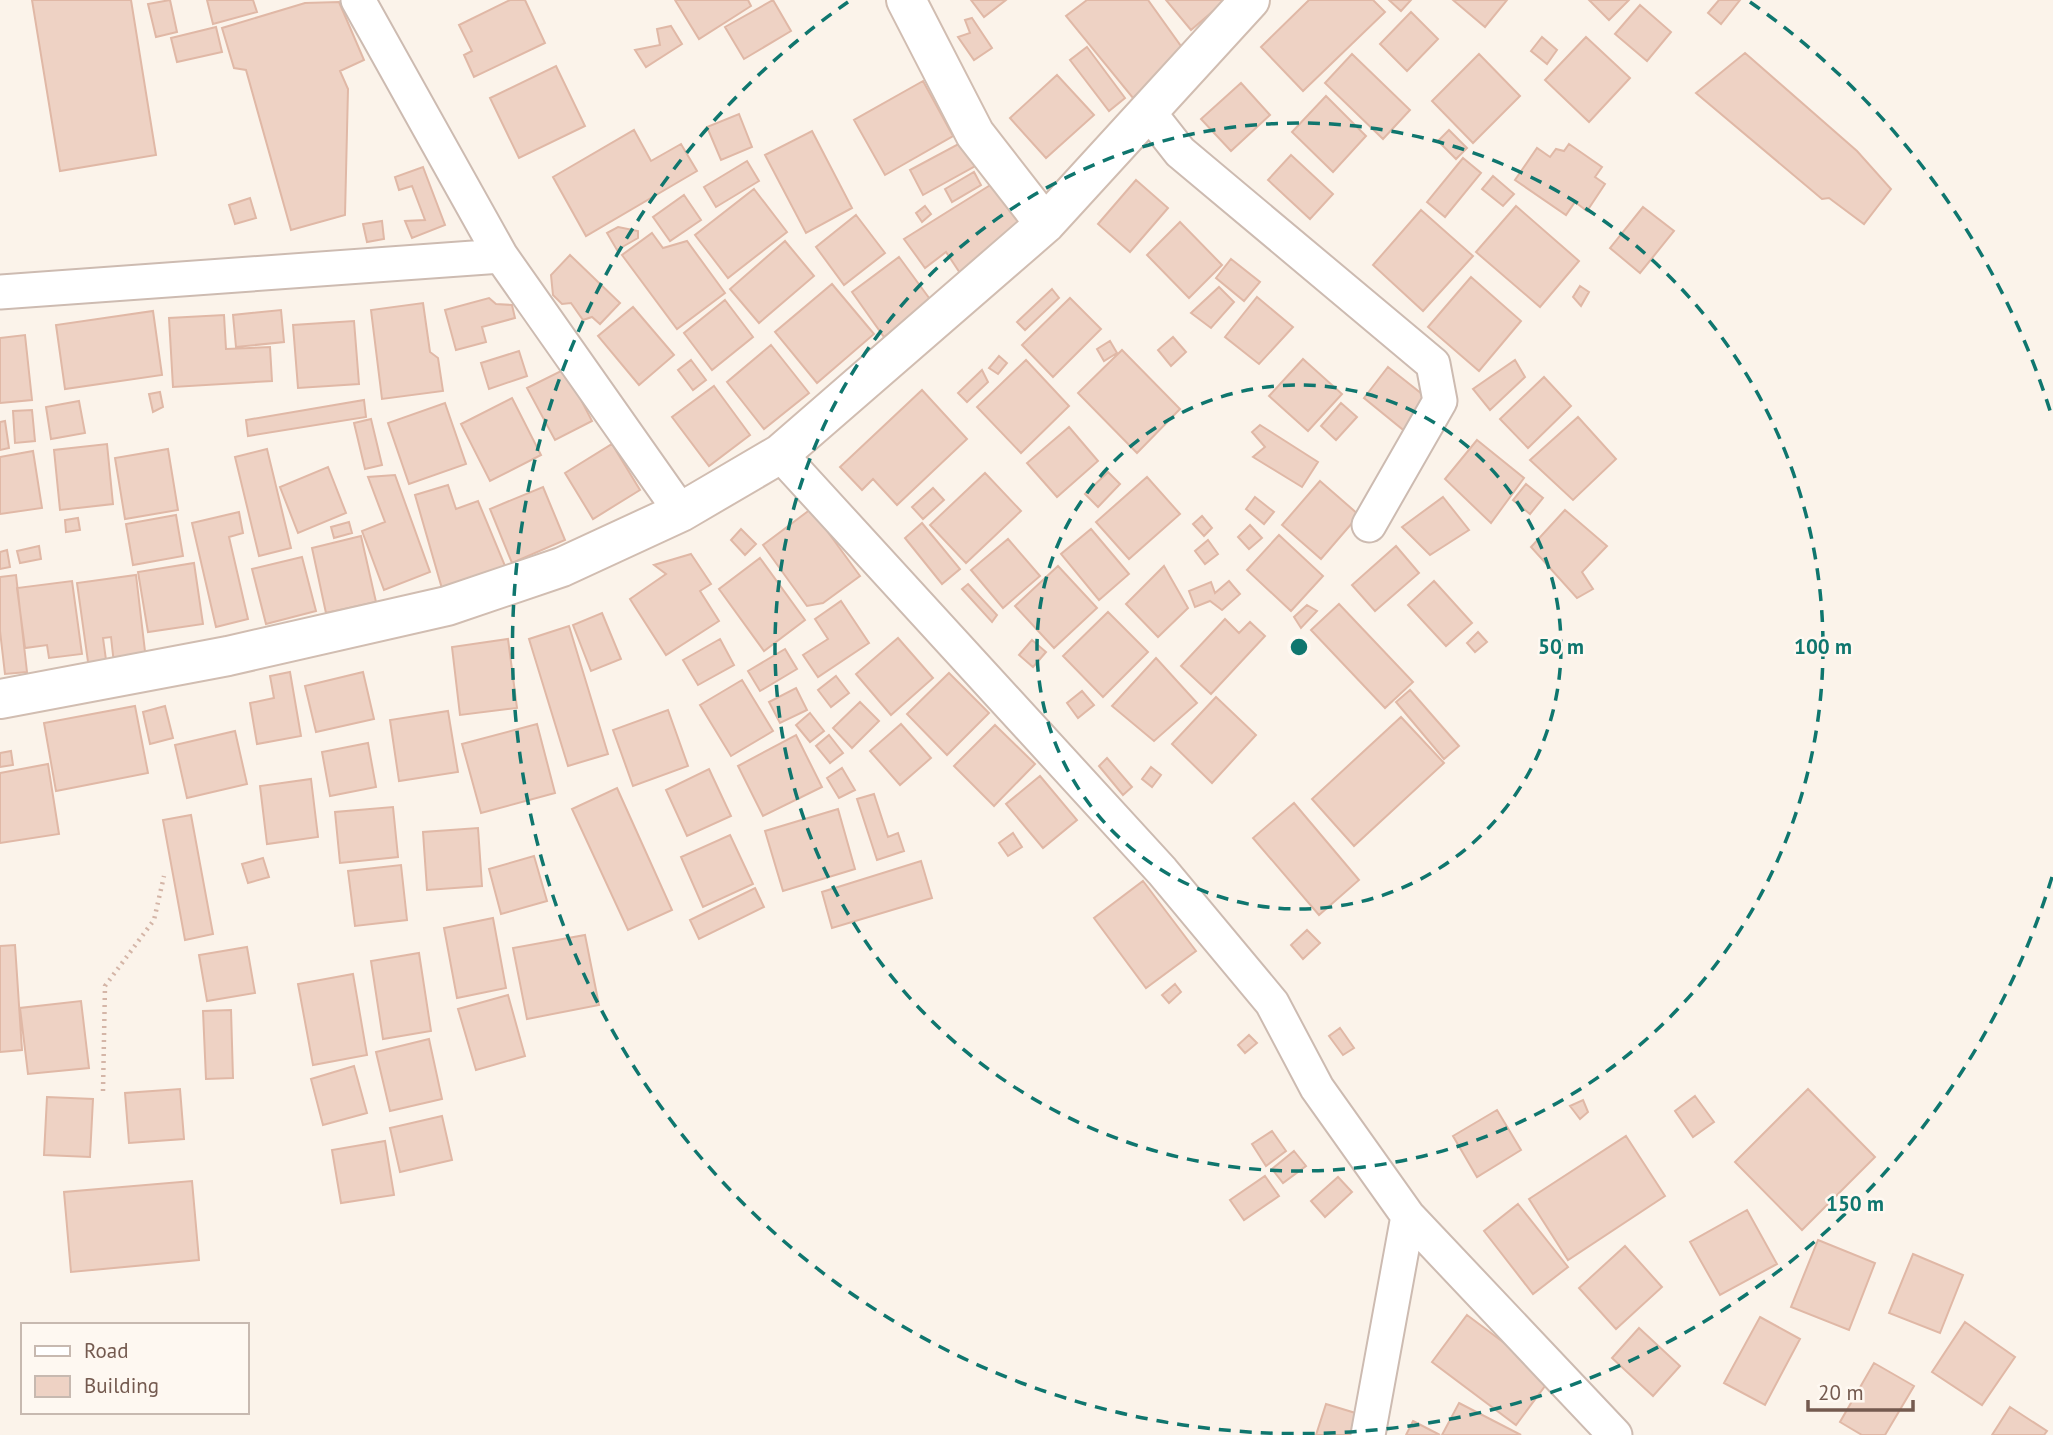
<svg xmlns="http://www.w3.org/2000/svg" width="2053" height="1435" font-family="'PT Sans',sans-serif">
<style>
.building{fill:#eed2c4;stroke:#e0b8a6;stroke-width:2}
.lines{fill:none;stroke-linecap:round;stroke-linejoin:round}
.street-casing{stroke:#cdbbb1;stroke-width:37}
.secondary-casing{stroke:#d1bdb1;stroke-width:42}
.path{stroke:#d4b5a7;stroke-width:4.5;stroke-dasharray:2 5;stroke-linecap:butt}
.street{stroke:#fff;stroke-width:33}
.secondary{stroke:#fff;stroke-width:38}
.ring{fill:none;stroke:#0f766e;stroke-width:3.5;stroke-dasharray:12 9}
.centre{fill:#0f766e;stroke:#fef8f1;stroke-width:3.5}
.ring-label{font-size:21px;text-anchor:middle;font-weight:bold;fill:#0f766e;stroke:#fef8f1;stroke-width:5;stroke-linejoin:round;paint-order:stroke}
</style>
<rect width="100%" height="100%" fill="#fbf3ea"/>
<!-- building -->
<path class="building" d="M32,0H131L156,155L60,171Z
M170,0L177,32L156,37L148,4Z
M207,0H253L257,12L213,24Z
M510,0H525L545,43L474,77L464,55L472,51L459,25Z
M675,0H748L751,6L699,39Z
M773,0L791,31L744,59L725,27Z
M971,0H1006L984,17Z
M1087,0H1148L1183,49L1133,98L1066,16Z
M1166,0H1226L1191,30Z
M1309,0H1373L1385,12L1303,91L1261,47Z
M1389,0H1411L1401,11Z
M1453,0H1507L1485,27Z
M1589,0H1629L1609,20Z
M1719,0H1740L1721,24L1708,13Z
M339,2L364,60L340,71L348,89L345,215L291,230L246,70L234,68L222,28L305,3Z
M1640,5L1671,32L1647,61L1615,34Z
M1411,12L1438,39L1407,71L1380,44Z
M972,18L992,48L974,60L958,37L970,33L965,20Z
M671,26L682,44L646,67L635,50L660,45L657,29Z
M216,27L222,52L177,62L171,38Z
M1542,37L1557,50L1547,64L1531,51Z
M1586,37L1630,78L1589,122L1545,80Z
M1087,47L1125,98L1109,111L1070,60Z
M1745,53L1857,151L1891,189L1864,224L1829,198L1822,199L1696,93Z
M1352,54L1410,110L1383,139L1325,83Z
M1479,54L1520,96L1473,143L1432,101Z
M556,66L585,126L519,158L490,98Z
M1057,75L1094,115L1046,158L1010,118Z
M923,81L953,136L885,175L854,120Z
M1241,83L1270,115L1231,151L1201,119Z
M1326,96L1366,136L1333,172L1292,132Z
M739,114L752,147L721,160L707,127Z
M634,130L651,161L681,144L697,171L586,236L553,177Z
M1449,130L1467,148L1456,159L1438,141Z
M812,131L852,208L806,233L765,155Z
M964,141L977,165L923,195L910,170Z
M1569,144L1602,167L1595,177L1605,184L1587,211L1575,202L1566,215L1515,180L1537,148L1550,157L1556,149L1564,151Z
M1291,155L1333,194L1310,219L1268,180Z
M1463,158L1481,173L1445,217L1427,202Z
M747,161L759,181L716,207L704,187Z
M423,167L445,225L412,238L405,221L425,220L412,186L399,190L395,177Z
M974,172L981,185L952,202L945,189Z
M1493,176L1514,194L1503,206L1482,189Z
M1136,180L1168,208L1130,252L1098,224Z
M992,184L1024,225L960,273L946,252L925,268L904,239Z
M754,189L787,232L728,278L695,235Z
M684,195L701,220L670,241L653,217Z
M250,198L256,218L235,224L229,205Z
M925,206L931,214L922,222L916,213Z
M1516,206L1579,261L1540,307L1476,252Z
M1643,207L1674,231L1640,273L1610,248Z
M1421,210L1473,256L1423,311L1373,265Z
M856,215L885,253L844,285L816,247Z
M382,221L384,239L367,242L363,224Z
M1180,222L1222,265L1189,298L1147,255Z
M618,227L638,231V238L617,250L607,233Z
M652,233L663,248L687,241L725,293L677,329L622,255Z
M785,241L814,276L759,323L730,289Z
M570,255L620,303L600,324L592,317L583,320L571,303L562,304L553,295L551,275Z
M899,257L932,302L884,337L852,292Z
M1231,259L1260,282L1244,301L1216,278Z
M1471,277L1521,321L1479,371L1428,327Z
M832,284L874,334L817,383L775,332Z
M1580,286L1589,292L1581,306L1573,297Z
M1219,287L1234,302L1211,328L1191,313Z
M1052,289L1059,298L1025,330L1017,322Z
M1257,297L1293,327L1259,364L1225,337Z
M489,298L496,304L512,305L515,318L482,327L486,342L456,350L445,310Z
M1070,298L1101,329L1053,377L1022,345Z
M725,300L753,337L712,370L684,333Z
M423,303L430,352L438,358L443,391L382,399L371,310Z
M633,307L674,355L639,385L598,336Z
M281,310L284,342L236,347L233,315Z
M153,311L162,375L65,389L56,325Z
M224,315L226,349L270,347L272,381L173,387L169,318Z
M354,321L359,384L298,388L293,325Z
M25,335L32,400L0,403V338Z
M1173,337L1186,352L1171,366L1158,350Z
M1110,341L1117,353L1104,361L1097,349Z
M771,345L809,393L764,429L727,382Z
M1122,350L1180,409L1137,453L1078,393Z
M519,351L527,376L489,389L481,363Z
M999,356L1007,363L998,374L989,368Z
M1303,359L1342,394L1308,431L1269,396Z
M691,360L706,380L693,390L678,370Z
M1026,360L1069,406L1021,453L977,407Z
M1515,360L1525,377L1490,410L1473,389Z
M1388,367L1432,402L1407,433L1364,398Z
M565,369L592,421L555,440L527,388Z
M982,370L988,382L967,402L958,393Z
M1544,377L1571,406L1528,448L1500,419Z
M714,386L750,435L709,466L672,417Z
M922,390L967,439L897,505L873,479L862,490L840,467Z
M160,392L163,407L153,412L149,394Z
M512,398L541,455L490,481L461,424Z
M364,400L366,417L248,436L246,420Z
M79,401L85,433L51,439L46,407Z
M445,403L466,464L409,484L388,423Z
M1341,403L1357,417L1336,440L1321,426Z
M32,410L35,441L15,443L13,411Z
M1578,417L1616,459L1573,500L1530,460Z
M371,419L382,465L365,469L354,423Z
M5,421L9,448L0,450V422Z
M1260,425L1318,462L1302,487L1253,457L1265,447L1252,432Z
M1069,427L1098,461L1057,497L1027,463Z
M1477,440L1524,478L1491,523L1445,479Z
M107,444L113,504L60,510L54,450Z
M612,444L640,490L593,519L565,473Z
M168,449L178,510L125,519L115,458Z
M267,449L291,548L259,556L235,457Z
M33,451L42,508L0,514V457Z
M328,467L346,513L298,533L280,487Z
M1108,472L1120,484L1098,507L1085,494Z
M985,473L1021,511L966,563L930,525Z
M395,475L430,572L384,590L362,531L385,522L368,477Z
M1147,477L1180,514L1129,559L1096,522Z
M1320,481L1359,515L1321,559L1282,525Z
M1526,484L1543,498L1530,514L1513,500Z
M448,485L456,509L478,501L508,573L443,592L415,495Z
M543,487L565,540L512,563L490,509Z
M933,488L944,500L923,519L912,507Z
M1255,497L1274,512L1264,524L1246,509Z
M1443,497L1469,530L1430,555L1402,527Z
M811,509L860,576L823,603L807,606L763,545Z
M1565,510L1607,546L1582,572L1593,589L1577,598L1531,547Z
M239,512L243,533L229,537L248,619L216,627L192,523Z
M176,515L183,556L133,565L126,524Z
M1202,516L1212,528L1204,536L1193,524Z
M78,518L80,530L66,532L65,520Z
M349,522L352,533L334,538L331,527Z
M922,523L960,569L942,584L905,538Z
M1250,525L1262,538L1249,549L1238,537Z
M741,529L756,544L745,555L731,540Z
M1091,529L1129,574L1099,600L1061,554Z
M1279,535L1323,576L1291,611L1247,570Z
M361,536L376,602L326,613L312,548Z
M1008,539L1040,576L1003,608L971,570Z
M1208,540L1218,554L1205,564L1195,551Z
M39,546L41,559L20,563L17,551Z
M1396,546L1419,573L1375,611L1352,585Z
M7,550L10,567L0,569V552Z
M691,554L711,584L700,591L719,621L666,655L630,599L666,574L654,565Z
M302,557L316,611L266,624L252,569Z
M760,558L805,620L764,651L719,589Z
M194,563L203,624L148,632L138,572Z
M1058,566L1097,608L1054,648L1015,606Z
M1164,566L1188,608L1158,637L1126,604Z
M16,575L27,672L5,674L0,631V577Z
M136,575L146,660L114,664L111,637L103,638L107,667L89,669L77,583Z
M72,581L82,654L49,658L47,645L25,648L17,588Z
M1229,581L1240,594L1222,610L1210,601L1195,607L1189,591L1211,582L1215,593Z
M1434,581L1472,623L1446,646L1408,605Z
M968,584L997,615L992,622L962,589Z
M841,601L869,643L818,677L803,655L828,639L815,619Z
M1339,604L1413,682L1385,708L1311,630Z
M1307,605L1317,611L1301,628L1294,617Z
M1108,612L1148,652L1103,697L1063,656Z
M602,613L621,659L591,671L573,625Z
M1225,619L1239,633L1250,622L1265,636L1211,694L1181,666Z
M569,626L608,754L568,766L529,639Z
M1478,632L1487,642L1475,652L1467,643Z
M898,638L933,678L891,715L856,674Z
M508,639L517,708L460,715L452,647Z
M720,639L734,665L698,685L683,660Z
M1032,640L1046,652L1033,667L1019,655Z
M785,649L797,669L760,691L748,671Z
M1156,658L1197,703L1154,741L1112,706Z
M290,672L301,736L257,744L250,703L274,698L270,676Z
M363,672L374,719L316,732L305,686Z
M949,673L989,713L947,755L907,714Z
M836,676L849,693L831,707L818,690Z
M742,680L773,731L731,756L700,705Z
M796,688L807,710L780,723L769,702Z
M1410,690L1459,746L1444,759L1396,702Z
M1082,691L1094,705L1078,718L1067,703Z
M1216,697L1256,735L1212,783L1172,744Z
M860,702L879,721L852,748L833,728Z
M135,706L148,773L56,791L44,723Z
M165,706L173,738L150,744L143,712Z
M668,710L688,766L633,786L613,730Z
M448,711L458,772L399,781L390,720Z
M810,713L824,731L810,742L796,725Z
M1401,717L1444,763L1354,846L1312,799Z
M537,724L555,793L481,813L462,744Z
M901,724L931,758L900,785L870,751Z
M995,725L1035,764L994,806L954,766Z
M235,731L247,784L187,798L175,745Z
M796,735L822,787L763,816L738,766Z
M829,735L843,753L830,763L816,746Z
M368,743L376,787L330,796L322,752Z
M11,751L13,765L0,767V753Z
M1107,758L1132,787L1123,795L1099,766Z
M48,764L59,834L0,843V773Z
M1151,767L1161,775L1152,787L1142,779Z
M842,768L855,790L839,798L827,778Z
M709,769L731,816L687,836L666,790Z
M1040,776L1077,820L1043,848L1006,804Z
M311,779L318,837L267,844L260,786Z
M617,788L672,910L628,930L572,809Z
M874,794L888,837L898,833L904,851L877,860L857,799Z
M1294,803L1359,880L1319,915L1253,838Z
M393,807L398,857L340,863L335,812Z
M838,809L855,869L783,891L765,831Z
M191,815L213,934L185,940L163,820Z
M478,828L482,886L427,890L423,832Z
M1013,833L1022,847L1008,856L999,843Z
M730,835L753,884L703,907L681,857Z
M534,856L547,901L501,914L489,869Z
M263,858L269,877L248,883L242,864Z
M921,861L932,898L832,928L822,892Z
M401,865L407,920L355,926L348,871Z
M1143,881L1196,951L1146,988L1094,918Z
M755,888L764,907L699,939L690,920Z
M493,918L506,988L457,998L444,928Z
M1307,930L1320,943L1303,959L1291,945Z
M585,935L599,1005L527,1019L513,948Z
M15,945L22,1050L0,1052V946Z
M247,947L255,993L207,1001L199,955Z
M419,953L431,1031L383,1039L371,961Z
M353,974L367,1055L313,1065L298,984Z
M1175,984L1181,992L1169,1003L1162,995Z
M508,995L525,1056L476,1070L458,1009Z
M81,1001L89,1068L28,1074L20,1008Z
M231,1010L233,1078L206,1079L203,1011Z
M1340,1028L1354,1048L1343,1055L1329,1036Z
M1249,1035L1257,1043L1245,1053L1238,1045Z
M429,1039L442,1099L390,1111L376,1052Z
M354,1066L367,1113L323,1125L311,1079Z
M180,1089L184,1139L129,1143L125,1093Z
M1808,1089L1875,1157L1802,1230L1735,1162Z
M1695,1096L1714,1122L1693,1137L1675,1111Z
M47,1097L93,1099L90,1157L44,1155Z
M1583,1100L1588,1112L1580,1119L1570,1106Z
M1497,1110L1521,1150L1477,1177L1453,1136Z
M442,1116L452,1160L400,1172L390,1128Z
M1272,1131L1286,1151L1266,1166L1252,1144Z
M1626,1136L1665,1196L1568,1260L1529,1199Z
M385,1141L394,1195L341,1203L332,1150Z
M1294,1151L1306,1166L1283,1183L1272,1169Z
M1265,1176L1279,1196L1244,1220L1230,1200Z
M1338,1177L1352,1192L1325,1217L1311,1201Z
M192,1181L199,1260L71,1272L64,1192Z
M1518,1204L1568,1267L1533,1294L1484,1231Z
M1747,1210L1777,1264L1720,1295L1690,1242Z
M1818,1240L1875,1263L1849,1330L1791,1307Z
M1625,1246L1662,1287L1616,1329L1579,1288Z
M1913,1254L1963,1275L1940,1333L1889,1313Z
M1467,1315L1551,1378L1516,1425L1432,1362Z
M1760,1317L1800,1339L1765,1405L1724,1383Z
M1965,1322L2015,1357L1982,1405L1932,1372Z
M1639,1328L1680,1366L1653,1396L1612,1358Z
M1874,1363L1914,1386L1885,1435H1862L1840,1422Z
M1459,1403L1521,1435H1442Z
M1326,1404L1362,1415L1356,1435H1316Z
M2010,1407L2047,1431L2044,1435H1992Z
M1413,1421L1440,1435H1406Z"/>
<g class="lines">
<!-- street casing -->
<g class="street-casing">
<path id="street" d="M358,0L501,256L681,512
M1147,110L1180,152L1433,364L1440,401L1369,525
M0,292L501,256
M780,454L1162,871L1272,1003L1317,1088L1408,1216L1615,1435
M1368,1435L1408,1216"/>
</g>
<!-- secondary casing -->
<g class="secondary-casing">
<path id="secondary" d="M906,0L975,134L1045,224
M0,699L228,656L447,606L562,567L681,512L780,454L1045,224L1250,0"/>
</g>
<!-- path -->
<path class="path" d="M103,1091L105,986L154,920L164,876"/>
<!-- street -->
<use href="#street" class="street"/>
<!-- secondary -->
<use href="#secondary" class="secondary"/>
</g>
<!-- distance rings -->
<g class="ring">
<circle cx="1299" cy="647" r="262"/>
<circle cx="1299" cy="647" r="524"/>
<path d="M2052 877A787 787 0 1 1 848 2M1750 2A787 787 0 0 1 2052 417"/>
</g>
<circle cx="1299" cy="647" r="10" class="centre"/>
<g class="ring-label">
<text x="1561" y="654">50 m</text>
<text x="1823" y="654">100 m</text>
<text x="1855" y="1211">150 m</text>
</g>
<!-- legend -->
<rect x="21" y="1323" width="228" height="91" fill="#fef8f1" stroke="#c7b9b0" stroke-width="2"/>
<rect x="35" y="1346" width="35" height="10" fill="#ffffff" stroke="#c7b9b0" stroke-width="2"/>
<text x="84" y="1358" font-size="21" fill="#745a4f">Road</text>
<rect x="35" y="1376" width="35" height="21" fill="#eed2c4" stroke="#c7b9b0" stroke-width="2"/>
<text x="84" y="1393" font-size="21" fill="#745a4f">Building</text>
<!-- scale -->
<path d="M1808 1400v10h105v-10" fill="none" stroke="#745a4f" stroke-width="3.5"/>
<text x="1818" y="1400" font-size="21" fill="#745a4f" stroke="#fef8f1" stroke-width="5" paint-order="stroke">20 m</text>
</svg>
